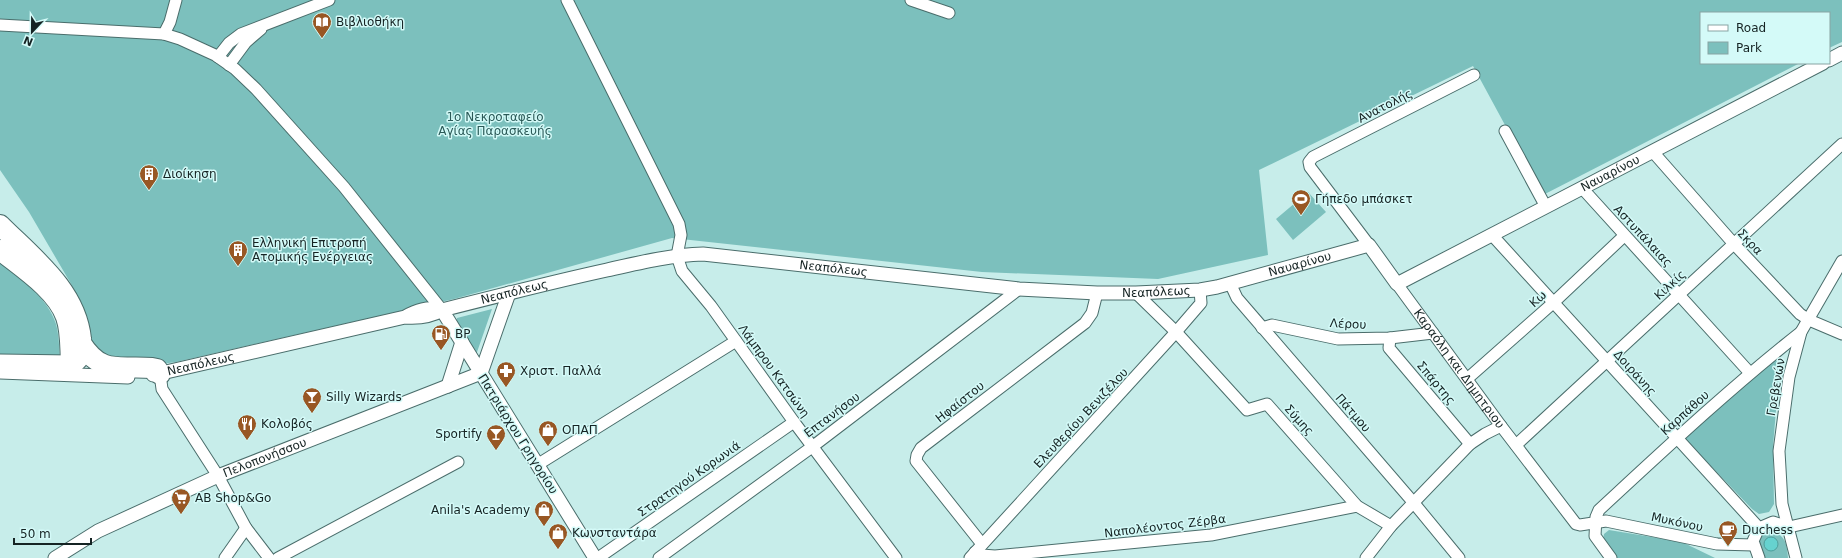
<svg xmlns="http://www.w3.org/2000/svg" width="1842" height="558" font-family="'DejaVu Sans',sans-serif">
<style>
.green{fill:#7cc0bd}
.water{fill:#66d2cf;stroke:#4e9e9b}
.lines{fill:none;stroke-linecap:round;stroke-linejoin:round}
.minor-casing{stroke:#4a6d6b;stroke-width:13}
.tertiary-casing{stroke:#4a6d6b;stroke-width:15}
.motorway-casing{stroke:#4a6d6b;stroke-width:22}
.minor{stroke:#fff;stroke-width:11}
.tertiary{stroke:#fff;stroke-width:13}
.motorway{stroke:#fff;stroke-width:20}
.labels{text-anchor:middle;stroke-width:3;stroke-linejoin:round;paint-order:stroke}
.poi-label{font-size:12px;fill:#152323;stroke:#d4faf8;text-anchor:start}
.street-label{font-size:12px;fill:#152323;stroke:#d4faf8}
.park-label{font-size:12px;fill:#2a5957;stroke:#d4faf8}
</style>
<rect width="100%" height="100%" fill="#c7edea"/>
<!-- green -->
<path class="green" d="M0,0H1842V42L1829,48V13H1701V63H1800L1543,195L1473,66L1259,170L1268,255L1158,279L982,272L672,238L454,299L176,362L154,365L96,355L74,289L29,212L0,170Z
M1308,192L1326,212L1293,240L1276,219Z
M0,261C20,278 48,298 56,324C59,335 59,347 60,358H0Z
M492,309L476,355L456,322L457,318Z
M1772,360L1784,361L1777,398L1773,446L1774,504L1769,512L1759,514L1752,509L1685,439Z
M1609,530L1682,542L1715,558H1616L1603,540L1604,534Z
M1768,532C1785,532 1787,544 1788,558H1763C1760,547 1756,537 1768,532Z"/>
<!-- water -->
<path class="water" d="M1764 544a7 7 0 1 1 14 0a7 7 0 1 1-14 0Z"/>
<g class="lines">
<!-- minor casing -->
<g class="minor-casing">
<g id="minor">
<path d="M567,0L679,224L681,235L677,256L682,271L711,306L794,422L896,558"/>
<path d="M911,0L949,13"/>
<path d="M0,25L164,34L180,39L215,55L235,69L256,89L344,187L442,310"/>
<path d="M164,34L170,22L176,0"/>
<path d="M218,57L229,43L241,34L329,0"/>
<path d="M229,65L246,42L261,29"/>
<path d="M1505,131L1546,207"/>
<path d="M1653,152L1734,244L1800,314L1809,320L1842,334"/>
<path d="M1582,188L1750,373"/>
<path d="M1492,235L1759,528"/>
<path d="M1369,245L1310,167L1309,162L1313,157L1474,75"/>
<path d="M1230,283L1237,298L1413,502L1459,558"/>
<path id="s1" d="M1397,284L1501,426L1576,524L1580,525L1606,521L1717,544L1753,545"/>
<path d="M1136,293L1176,332L1247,410L1267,404L1357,506L1391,526"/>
<path d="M1262,328L1272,325L1338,339L1390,338L1433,333"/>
<path d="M1390,338L1389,348L1470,444"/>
<path d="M160,374L162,389L218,476L246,528L269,558"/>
<path d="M1467,379L1553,303L1624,236"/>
<path d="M1516,445L1842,144"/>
<path d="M537,465L736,341"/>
<path d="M1789,527L1842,515"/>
<path d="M982,544L916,461L917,455L921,448L1085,323L1092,313L1097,293"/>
<path d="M975,552L982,555L995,556L1211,535L1357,506"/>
<path d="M225,558L246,528"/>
<path d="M278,558L458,462"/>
<path d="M598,558L794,422"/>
<path d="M659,558L812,447L1019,289"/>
<path d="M970,558L1176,332L1201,303L1200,290"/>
<path d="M1366,558L1391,526L1470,444L1485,434L1501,426"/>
<path d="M1611,558L1595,536L1596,517L1599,510C1665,449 1730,388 1801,332"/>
<path d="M1759,558L1753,541L1759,528L1773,522L1789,527"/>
<path d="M1796,558L1782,504L1781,486L1779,451L1789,377L1801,332L1842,261"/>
</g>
</g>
<!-- tertiary casing -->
<g class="tertiary-casing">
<g id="tertiary">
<path d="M1829,60L1842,53"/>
<path d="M0,361L71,362L73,369"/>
<path d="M0,372L128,377"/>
<path d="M481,373L509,293"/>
<path id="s2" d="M153,375L405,317C418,318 430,317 442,310C427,307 417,310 405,317"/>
<path d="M448,386L462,342"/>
<path id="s3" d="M55,558L98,531L218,476L481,373"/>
<path id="s4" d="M595,558L442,310C497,296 552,282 607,270C638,263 671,255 703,254L1019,289L1097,293H1136L1200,290L1217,287L1369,245L1397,284L1823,63"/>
</g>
</g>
<!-- motorway casing -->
<g class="motorway-casing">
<path id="motorway" d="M0,225C33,258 76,290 81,339C82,347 82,356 75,362H71C70,347 71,331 66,317C57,290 21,267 0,250
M81,343C102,376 119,365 152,368L157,369L160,374"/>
</g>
<!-- minor -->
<use href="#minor" class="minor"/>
<!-- tertiary -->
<use href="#tertiary" class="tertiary"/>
<!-- motorway -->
<use href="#motorway" class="motorway"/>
</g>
<!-- icons -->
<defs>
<g id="library-pin" transform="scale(1)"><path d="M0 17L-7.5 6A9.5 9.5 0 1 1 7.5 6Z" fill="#985724" stroke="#d4faf8"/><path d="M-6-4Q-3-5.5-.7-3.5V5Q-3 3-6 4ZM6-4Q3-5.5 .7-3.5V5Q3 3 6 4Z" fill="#fff"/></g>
<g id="building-pin" transform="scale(1)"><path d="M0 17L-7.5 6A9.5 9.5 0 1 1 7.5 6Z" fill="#985724" stroke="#d4faf8"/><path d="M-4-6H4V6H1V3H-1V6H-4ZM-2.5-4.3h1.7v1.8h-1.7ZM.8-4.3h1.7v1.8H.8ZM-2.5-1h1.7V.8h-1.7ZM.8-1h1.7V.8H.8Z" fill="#fff"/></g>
<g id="stadium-pin" transform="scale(1)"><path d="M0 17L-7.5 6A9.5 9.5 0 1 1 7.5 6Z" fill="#985724" stroke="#d4faf8"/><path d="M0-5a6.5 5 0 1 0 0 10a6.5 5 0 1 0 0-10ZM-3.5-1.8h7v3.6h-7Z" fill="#fff"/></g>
<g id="fuel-pin" transform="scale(1)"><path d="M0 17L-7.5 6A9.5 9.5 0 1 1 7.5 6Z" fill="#985724" stroke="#d4faf8"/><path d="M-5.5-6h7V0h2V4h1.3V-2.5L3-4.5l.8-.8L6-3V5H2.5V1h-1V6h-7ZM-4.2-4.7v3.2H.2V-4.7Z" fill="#fff"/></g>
<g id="pharmacy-pin" transform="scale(1)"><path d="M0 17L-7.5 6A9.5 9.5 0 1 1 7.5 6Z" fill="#985724" stroke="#d4faf8"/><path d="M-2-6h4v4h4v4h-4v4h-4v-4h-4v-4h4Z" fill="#fff"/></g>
<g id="bar-pin" transform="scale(1)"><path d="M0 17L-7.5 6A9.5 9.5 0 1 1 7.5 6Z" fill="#985724" stroke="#d4faf8"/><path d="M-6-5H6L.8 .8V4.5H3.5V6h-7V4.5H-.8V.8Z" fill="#fff"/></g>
<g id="restaurant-pin" transform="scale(1)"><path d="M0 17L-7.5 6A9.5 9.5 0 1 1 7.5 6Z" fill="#985724" stroke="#d4faf8"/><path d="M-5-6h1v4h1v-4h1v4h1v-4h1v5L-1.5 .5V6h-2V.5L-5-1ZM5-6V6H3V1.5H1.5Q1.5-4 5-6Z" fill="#fff"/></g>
<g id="shop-pin" transform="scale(1)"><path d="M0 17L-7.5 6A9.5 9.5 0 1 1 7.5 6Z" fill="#985724" stroke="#d4faf8"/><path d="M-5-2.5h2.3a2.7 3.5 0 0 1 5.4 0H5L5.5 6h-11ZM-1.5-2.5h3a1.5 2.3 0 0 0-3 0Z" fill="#fff"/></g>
<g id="supermarket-pin" transform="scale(1)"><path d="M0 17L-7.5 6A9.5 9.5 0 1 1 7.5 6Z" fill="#985724" stroke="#d4faf8"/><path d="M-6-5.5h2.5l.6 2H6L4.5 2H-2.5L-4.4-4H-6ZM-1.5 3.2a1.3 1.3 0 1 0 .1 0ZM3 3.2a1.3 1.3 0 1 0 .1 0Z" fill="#fff"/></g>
<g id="cafe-pin" transform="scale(1)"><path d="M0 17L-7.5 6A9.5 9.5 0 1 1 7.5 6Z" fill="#985724" stroke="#d4faf8"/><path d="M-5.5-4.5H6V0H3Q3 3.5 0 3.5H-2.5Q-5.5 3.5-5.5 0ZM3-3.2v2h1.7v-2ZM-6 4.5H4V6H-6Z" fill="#fff"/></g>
</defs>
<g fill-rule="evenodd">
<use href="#library-pin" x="322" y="22"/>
<use href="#building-pin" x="149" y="174"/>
<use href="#stadium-pin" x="1301" y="199"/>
<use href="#building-pin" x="238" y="250"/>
<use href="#fuel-pin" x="441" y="334"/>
<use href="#pharmacy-pin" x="506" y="371"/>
<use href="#bar-pin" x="312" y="397"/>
<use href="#restaurant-pin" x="247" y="424"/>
<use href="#shop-pin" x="548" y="430"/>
<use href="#bar-pin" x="496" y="434"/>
<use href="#supermarket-pin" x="181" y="498"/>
<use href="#shop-pin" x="544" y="510"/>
<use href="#cafe-pin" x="1728" y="530"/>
<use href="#shop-pin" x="558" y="533"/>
</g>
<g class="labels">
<!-- poi labels -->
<g class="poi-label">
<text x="336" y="26">Βιβλιοθήκη</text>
<text x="163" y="178">Διοίκηση</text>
<text x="1315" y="203">Γήπεδο μπάσκετ</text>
<text x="252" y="247">Ελληνική Επιτροπή<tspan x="252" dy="14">Ατομικής Ενέργειας</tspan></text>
<text x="455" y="338">BP</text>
<text x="520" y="375">Χριστ. Παλλά</text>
<text x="326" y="401">Silly Wizards</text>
<text x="261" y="428">Κολοβός</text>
<text x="562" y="434">ΟΠΑΠ</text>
<text x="482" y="438" text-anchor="end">Sportify</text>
<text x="195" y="502">ΑΒ Shop&amp;Go</text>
<text x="530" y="514" text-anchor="end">Anila's Academy</text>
<text x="1742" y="534">Duchess</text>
<text x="572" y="537">Κωνσταντάρα</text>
</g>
<!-- street labels -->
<g class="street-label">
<text transform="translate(1385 106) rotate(-27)" y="4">Ανατολής</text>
<text dy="4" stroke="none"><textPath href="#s4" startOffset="1521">Ναυαρίνου</textPath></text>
<text transform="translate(1643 236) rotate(47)" y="4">Αστυπάλαιας</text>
<text transform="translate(1750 242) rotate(47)" y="4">Σκρα</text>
<text dy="4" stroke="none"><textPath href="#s4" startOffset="1161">Ναυαρίνου</textPath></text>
<text dy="4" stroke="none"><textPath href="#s4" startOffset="690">Νεαπόλεως</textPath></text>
<text transform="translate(1670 285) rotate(-43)" y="4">Κιλκίς</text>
<text dy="4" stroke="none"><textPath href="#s4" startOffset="366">Νεαπόλεως</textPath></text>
<text dy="4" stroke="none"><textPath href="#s4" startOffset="1014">Νεαπόλεως</textPath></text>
<text transform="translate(1538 299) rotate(-42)" y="4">Κω</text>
<text transform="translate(1348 324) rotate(3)" y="4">Λέρου</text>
<text dy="4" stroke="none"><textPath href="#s2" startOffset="49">Νεαπόλεως</textPath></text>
<text dy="4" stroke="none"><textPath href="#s1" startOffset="105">Καραόλη και Δημητριου</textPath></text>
<text transform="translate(774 371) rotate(54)" y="4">Λάμπρου Κατσώνη</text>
<text transform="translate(1635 373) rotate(48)" y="4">Δοιράνης</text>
<text transform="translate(1436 383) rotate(50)" y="4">Σπάρτης</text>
<text transform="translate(1776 387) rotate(-80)" y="4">Γρεβενών</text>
<text transform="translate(960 402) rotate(-38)" y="4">Ηφαίστου</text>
<text transform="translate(1353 413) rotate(49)" y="4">Πάτμου</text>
<text transform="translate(1685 413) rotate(-42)" y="4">Καρπάθου</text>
<text transform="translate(832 415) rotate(-37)" y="4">Επτανήσου</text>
<text transform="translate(1081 418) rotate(-47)" y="4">Ελευθερίου Βενιζέλου</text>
<text transform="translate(1299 420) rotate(48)" y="4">Σύμης</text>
<text transform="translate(518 434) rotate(58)" y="4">Πατριάρχου Γρηγορίου</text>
<text dy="4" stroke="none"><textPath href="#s3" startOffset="233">Πελοπονήσσου</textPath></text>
<text transform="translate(689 479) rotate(-35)" y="4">Στρατηγού Κορωνιά</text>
<text transform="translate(1677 522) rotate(12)" y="4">Μυκόνου</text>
<text transform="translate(1165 526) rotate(-7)" y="4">Ναπολέοντος Ζέρβα</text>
</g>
<!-- park labels -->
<g class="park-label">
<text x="495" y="121">1ο Νεκροταφείο<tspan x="495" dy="14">Αγίας Παρασκευής</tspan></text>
</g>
</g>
<!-- legend -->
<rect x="1700" y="12" width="130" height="52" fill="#d4faf8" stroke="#88a4a3"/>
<rect x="1708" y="25" width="20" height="6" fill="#ffffff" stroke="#88a4a3"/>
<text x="1736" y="32" font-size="12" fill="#152323">Road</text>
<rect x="1708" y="42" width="20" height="12" fill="#7cc0bd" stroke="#88a4a3"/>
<text x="1736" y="52" font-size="12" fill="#152323">Park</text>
<!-- north arrow -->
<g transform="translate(32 32) rotate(202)" stroke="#d4faf8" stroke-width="3" paint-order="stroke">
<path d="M0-3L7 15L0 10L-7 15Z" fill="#152323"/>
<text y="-6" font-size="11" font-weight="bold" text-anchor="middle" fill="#152323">N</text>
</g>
<!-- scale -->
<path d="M14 538v6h77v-6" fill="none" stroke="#152323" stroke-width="2"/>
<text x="20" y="538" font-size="12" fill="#152323" stroke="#d4faf8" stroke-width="3" paint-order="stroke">50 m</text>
</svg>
